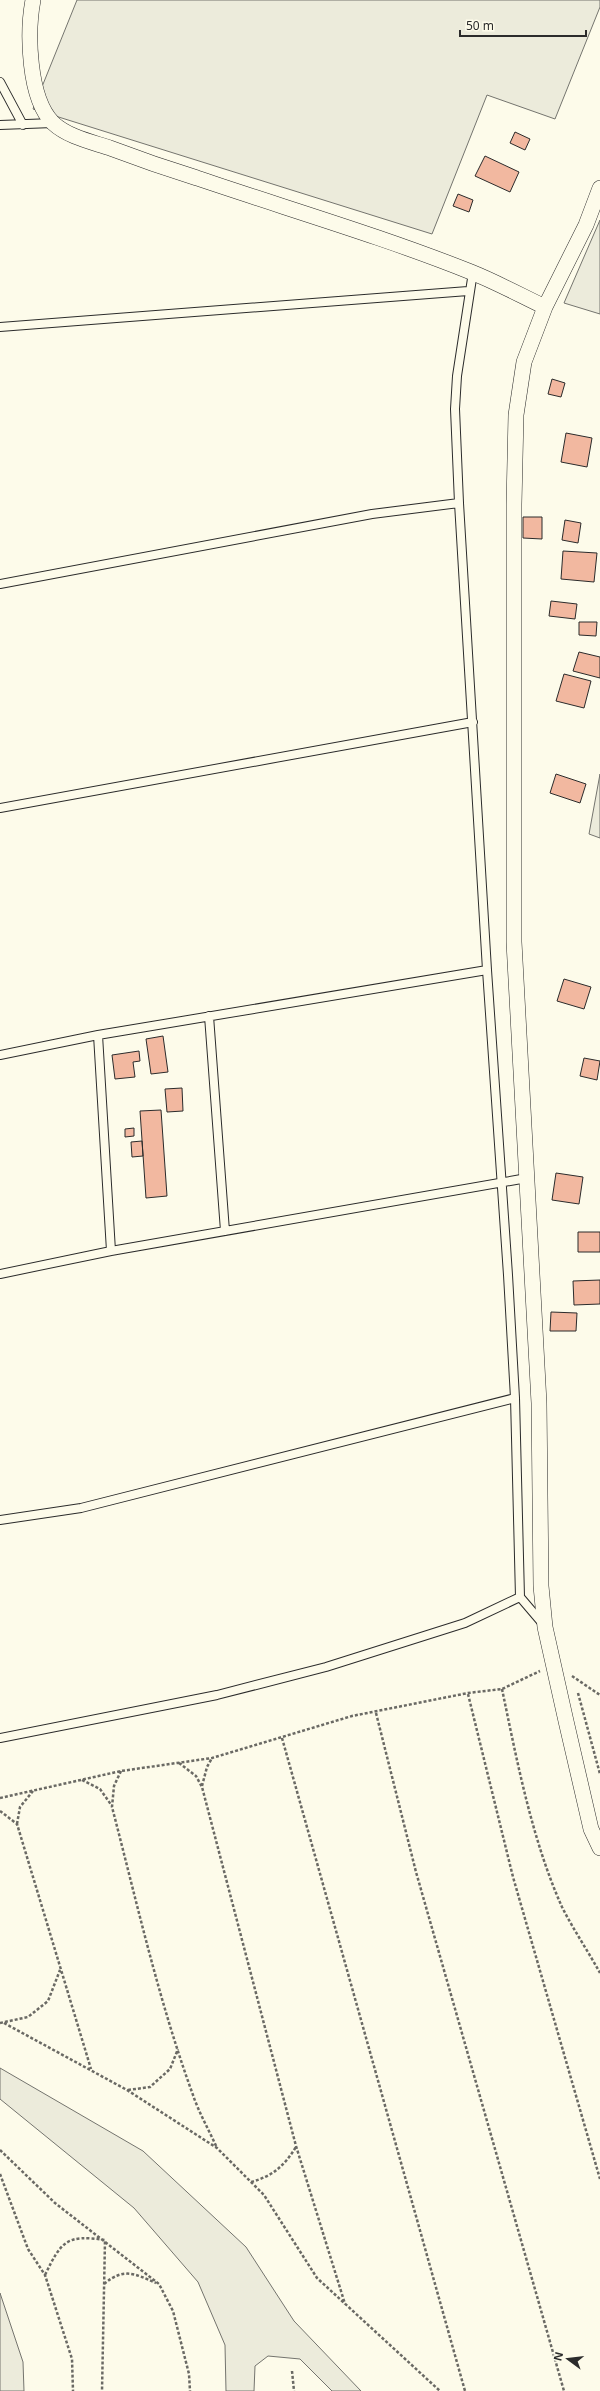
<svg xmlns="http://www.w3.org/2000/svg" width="600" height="2391" font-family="'Noto Sans',sans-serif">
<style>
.green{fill:#ecebdb;stroke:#74746e}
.building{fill:#f2b8a0;stroke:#2b2b2b}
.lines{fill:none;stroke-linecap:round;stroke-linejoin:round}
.service-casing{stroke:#2b2b2b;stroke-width:10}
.minor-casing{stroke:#2b2b2b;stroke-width:16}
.path{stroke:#6a6964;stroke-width:2.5;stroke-dasharray:3 2;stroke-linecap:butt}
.service{stroke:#fdfbea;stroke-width:8}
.minor{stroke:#fdfbea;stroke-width:15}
</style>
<rect width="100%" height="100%" fill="#fdfbea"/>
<!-- green -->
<path class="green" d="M77,0H600V7L555,119L487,95L432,234L33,109Z
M600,220V314L564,303Z
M600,774V838L589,834Z
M0,2068L143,2151L246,2247L294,2321L361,2391H332L300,2359L268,2356L255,2366L254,2391H226L225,2345L198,2282L134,2208L0,2099Z
M0,2293L23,2362L24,2391H0Z"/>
<!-- building -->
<path class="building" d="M515,132L530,139L525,150L510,143Z
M485,156L519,172L510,192L475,176Z
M458,194L473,200L469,212L453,206Z
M552,379L565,383L561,397L548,394Z
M566,433L592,438L587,467L561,462Z
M523,517H542V539L523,538Z
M565,520L581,523L578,543L562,540Z
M563,551L597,553L594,582L561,579Z
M551,601L577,604L575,619L549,616Z
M579,622H597L596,636L579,635Z
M579,652L600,657V678L573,671Z
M564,674L591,681L584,708L556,701Z
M556,774L586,784L580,803L550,793Z
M564,979L591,987L584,1009L557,1001Z
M163,1036L168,1072L151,1074L146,1039Z
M139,1051L140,1061L133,1062L135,1077L115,1079L112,1055Z
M584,1058L600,1061L597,1080L580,1076Z
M182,1088L183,1111L167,1112L165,1089Z
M161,1110L167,1196L146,1198L140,1111Z
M134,1128V1136L125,1137V1129Z
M142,1141L143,1156L132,1157L131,1142Z
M556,1173L583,1177L579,1204L552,1200Z
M578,1232H600V1252H578Z
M600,1280V1304L574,1305L573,1281Z
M551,1312L577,1313L576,1331H550Z"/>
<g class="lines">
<!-- service casing -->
<g class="service-casing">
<path id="service" d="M0,82L23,125
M0,125L53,123
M473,272L457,376L455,409L459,503L487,970L508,1275L515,1398L520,1597L543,1624
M0,327L468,291
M0,584L372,514L459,503
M0,808L473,722
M209,1016L225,1231
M98,1035L111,1251
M0,1055L98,1035L487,970
M0,1274L111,1251L527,1178
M0,1520L81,1508L515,1398
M0,1738L217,1695L326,1667L465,1623L520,1597"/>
</g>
<!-- minor casing -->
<g class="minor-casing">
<path id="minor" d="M33,0C27,32 28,98 53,123C68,137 92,142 110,148C139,159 168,169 197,178C288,209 381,236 471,272C496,282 520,295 545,307
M600,188L586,225L545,307L524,362L516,415L514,504V942L539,1403L541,1586L545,1627L566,1721L591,1829L600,1848"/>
</g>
<!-- path -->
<path class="path" d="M572,1676L600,1695
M502,1689C517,1761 532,1840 562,1907C573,1929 588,1951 600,1973
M578,1693L600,1774
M468,1694L513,1877L600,2179
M376,1713L416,1872L564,2391
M282,1738L465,2391
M179,1763L196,1776L202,1787L296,2146L345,2304
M121,1771L114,1786L112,1807C137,1903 159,2002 193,2095C199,2113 209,2130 217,2148
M82,1780L100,1789L112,1806
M202,1786L207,1767L212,1758
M0,1798L121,1771L212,1758L352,1716L468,1693L502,1689L540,1671
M0,1811L17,1824L91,2069
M17,1824L20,1807L33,1791
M0,2023L28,2017L48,2001L60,1970
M4,2023L127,2090L217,2148L264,2195L317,2278L440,2391
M128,2090L150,2087L170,2069L178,2049
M0,2150L55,2203L159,2284L173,2311L189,2374L190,2391
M0,2174L28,2249L45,2275L72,2359L73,2391
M251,2182C273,2176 284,2166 296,2147
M45,2275C61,2242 66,2234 105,2240L102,2391
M104,2284C124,2267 135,2274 156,2283
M292,2371L294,2391"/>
<!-- service -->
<use href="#service" class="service"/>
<!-- minor -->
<use href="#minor" class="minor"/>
</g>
<!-- north arrow -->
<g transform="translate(568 2359) rotate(285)" stroke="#fdfbea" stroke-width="3" paint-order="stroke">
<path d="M0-3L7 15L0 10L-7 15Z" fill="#2b2b2b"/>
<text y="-6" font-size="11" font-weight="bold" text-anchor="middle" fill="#2b2b2b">N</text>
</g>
<!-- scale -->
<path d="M460 30v6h126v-6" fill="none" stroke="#2b2b2b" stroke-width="2"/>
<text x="466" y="30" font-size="12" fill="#2b2b2b" stroke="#fdfbea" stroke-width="3" paint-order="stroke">50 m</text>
</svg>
